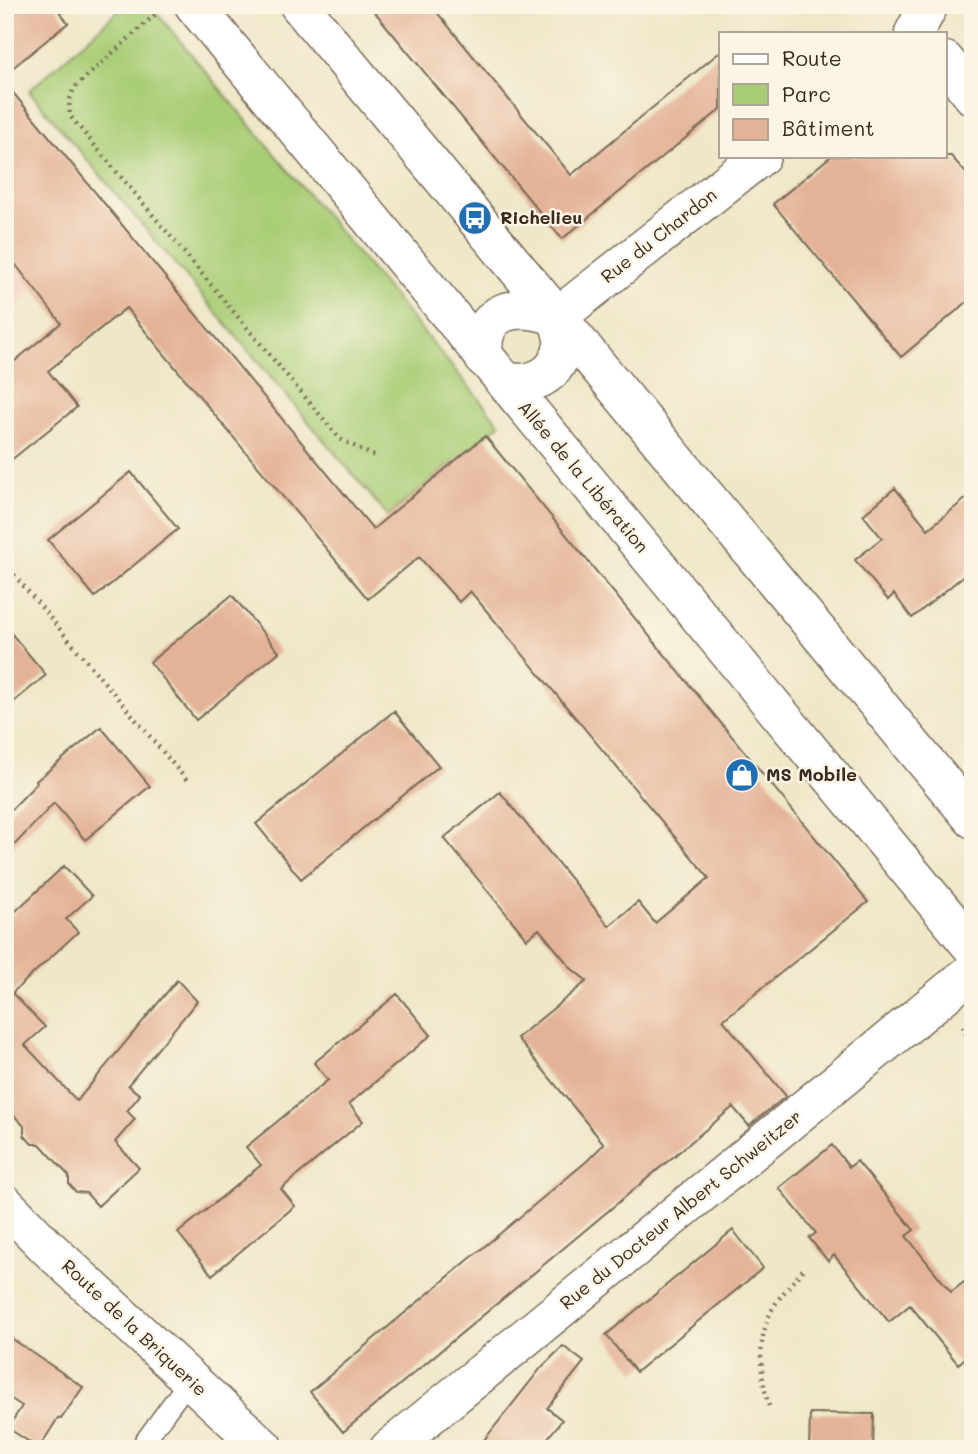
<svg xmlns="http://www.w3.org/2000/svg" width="978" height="1454" font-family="Mali,sans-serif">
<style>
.built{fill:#f6d2c4}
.green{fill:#a9cd76;stroke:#727c4a;stroke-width:2}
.building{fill:#e4b397}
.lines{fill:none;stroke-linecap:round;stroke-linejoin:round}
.lane-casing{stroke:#7a6c5a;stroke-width:22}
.street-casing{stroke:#7a6c5a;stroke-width:41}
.secondary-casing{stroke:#7a6c5a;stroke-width:41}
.path{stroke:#7a6c5a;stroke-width:4.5;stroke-dasharray:2 5;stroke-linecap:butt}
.lane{stroke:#fff;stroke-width:19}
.street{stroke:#fff;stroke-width:38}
.secondary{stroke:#fff;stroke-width:38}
.labels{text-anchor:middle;stroke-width:5;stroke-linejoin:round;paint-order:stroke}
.poi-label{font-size:18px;font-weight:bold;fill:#3b2a1e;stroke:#fcf5e5;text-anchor:start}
.street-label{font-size:18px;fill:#3b2a1e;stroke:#fcf5e5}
</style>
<rect width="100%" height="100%" fill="#fcf5e5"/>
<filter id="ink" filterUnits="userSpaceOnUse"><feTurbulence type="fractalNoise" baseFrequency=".0143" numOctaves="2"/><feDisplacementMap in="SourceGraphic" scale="14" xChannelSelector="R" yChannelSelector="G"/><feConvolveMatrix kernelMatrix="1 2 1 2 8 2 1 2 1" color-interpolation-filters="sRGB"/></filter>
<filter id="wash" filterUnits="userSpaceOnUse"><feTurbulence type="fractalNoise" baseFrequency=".00686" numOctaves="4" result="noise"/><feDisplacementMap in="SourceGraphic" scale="28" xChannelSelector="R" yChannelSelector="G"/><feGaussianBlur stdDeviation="1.57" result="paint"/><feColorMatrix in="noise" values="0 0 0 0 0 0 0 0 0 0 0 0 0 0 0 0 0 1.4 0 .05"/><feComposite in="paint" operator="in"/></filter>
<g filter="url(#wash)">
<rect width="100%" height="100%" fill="#eee7c8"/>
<!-- built -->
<path class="built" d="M5,253L35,290L5,314Z"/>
<!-- green -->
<path class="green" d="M125,5H150L500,424L388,516L29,91Z"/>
<g id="blocks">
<!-- building -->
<path class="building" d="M5,5H54L68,23L5,74Z
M369,5H431L571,175L721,51V109L562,239Z
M5,83L373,529L485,436L868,902L723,1020L786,1096L749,1126L733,1107L343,1432L310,1392L587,1161L604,1144L517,1038L587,981L572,969L539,929L527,939L444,838L500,792L609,926L638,902L655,923L709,878L470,591L459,602L419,557L368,599L126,308L48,371L77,407L5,465V369L61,323L5,251Z
M831,156H951L973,181V297L901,357L773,204Z
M131,472L178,529L95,597L48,540Z
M895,488L928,529L973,493V568L912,618L894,594L888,600L855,560L882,538L863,515Z
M232,595L279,652L196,720L150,662Z
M5,626L46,675L5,709Z
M394,711L439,766L301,879L256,824Z
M101,727L150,786L85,840L54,803L5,855V816L37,783L36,781Z
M64,866L92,896L66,919L78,932L12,993L45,1027L25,1045L77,1101L177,980L197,1001L128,1085L140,1095L127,1111L135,1119L115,1142L139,1168L98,1206L86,1193L76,1192L69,1184V1176L40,1144H32L24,1135V1126L5,1106V921Z
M397,994L431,1035L349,1104L363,1121L281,1189L295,1206L212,1275L178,1233L261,1165L246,1147L328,1080L314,1063Z
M832,1145L849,1167L857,1161L881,1190L914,1230L906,1236L951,1292L973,1275V1352L958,1364L910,1305L889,1322L834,1255L828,1261L809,1238L816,1233L779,1188Z
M733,1230L763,1268L636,1372L606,1335Z
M5,1334L83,1387L61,1419L58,1418L39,1448L8,1428L22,1406L5,1395Z
M563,1346L584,1362L547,1408L562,1420L539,1449H477L541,1368Z
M810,1413L874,1414L873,1449H809Z"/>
</g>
</g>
<g filter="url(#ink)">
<use href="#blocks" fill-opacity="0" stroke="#7a6c5a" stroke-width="2"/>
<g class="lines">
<!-- lane casing -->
<g class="lane-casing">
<path id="lane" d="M139,1449L190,1379"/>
</g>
<!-- street casing -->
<g class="street-casing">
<path id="street" d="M914,33L929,5
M945,61L973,96
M557,317L761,156
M484,358C477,307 519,302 557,317C559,325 564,336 563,345C558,376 531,389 503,380
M5,1204L47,1247L265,1449
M389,1449L973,971"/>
</g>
<!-- secondary casing -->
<g class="secondary-casing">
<path id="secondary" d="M194,5L973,948
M299,5L973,819"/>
</g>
<!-- path -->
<path class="path" d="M160,10L74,88L69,101L70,116L340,439L376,457
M5,564L189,783
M963,1026L973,1051
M769,1406C759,1372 756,1334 776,1303C784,1291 795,1280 804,1268"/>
<!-- lane -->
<use href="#lane" class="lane"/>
<!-- street -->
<use href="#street" class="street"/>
<!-- secondary -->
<use href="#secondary" class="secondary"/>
</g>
</g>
<!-- icons -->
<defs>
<g id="bus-disc" transform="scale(1.75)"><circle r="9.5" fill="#1f6fb2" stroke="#fcf5e5"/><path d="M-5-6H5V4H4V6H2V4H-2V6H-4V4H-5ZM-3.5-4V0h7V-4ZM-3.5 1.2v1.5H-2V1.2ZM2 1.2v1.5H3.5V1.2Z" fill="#fff"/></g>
<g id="shop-disc" transform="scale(1.75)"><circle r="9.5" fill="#1f6fb2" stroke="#fcf5e5"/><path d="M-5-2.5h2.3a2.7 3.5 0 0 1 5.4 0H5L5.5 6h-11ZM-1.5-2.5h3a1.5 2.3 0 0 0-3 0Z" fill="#fff"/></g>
</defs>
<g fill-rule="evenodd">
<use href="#bus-disc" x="475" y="218"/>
<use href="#shop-disc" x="742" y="775"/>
</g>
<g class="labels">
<!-- poi labels -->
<g class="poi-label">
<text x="500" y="224">Richelieu</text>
<text x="766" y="781">MS Mobile</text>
</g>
<!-- street labels -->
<g class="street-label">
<text transform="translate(659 236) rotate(-38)" y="6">Rue du Chardon</text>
<text transform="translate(583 477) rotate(50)" y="6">Allée de la Libération</text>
<text transform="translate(681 1210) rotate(-39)" y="6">Rue du Docteur Albert Schweitzer</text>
<text transform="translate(134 1328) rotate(43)" y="6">Route de la Briquerie</text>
</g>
</g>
<!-- margin -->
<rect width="978" height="1454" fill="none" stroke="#fcf5e5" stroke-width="28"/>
<!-- legend -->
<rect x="719" y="32" width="228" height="126" fill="#fcf5e5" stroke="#afa495" stroke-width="2"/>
<rect x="733" y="54" width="35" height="10" fill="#ffffff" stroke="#afa495" stroke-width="2"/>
<text x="782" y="66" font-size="21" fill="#3b2a1e">Route</text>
<rect x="733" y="84" width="35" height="21" fill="#a9cd76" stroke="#afa495" stroke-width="2"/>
<text x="782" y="102" font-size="21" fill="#3b2a1e">Parc</text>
<rect x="733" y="119" width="35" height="21" fill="#e4b397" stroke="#afa495" stroke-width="2"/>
<text x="782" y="136" font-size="21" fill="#3b2a1e">Bâtiment</text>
</svg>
